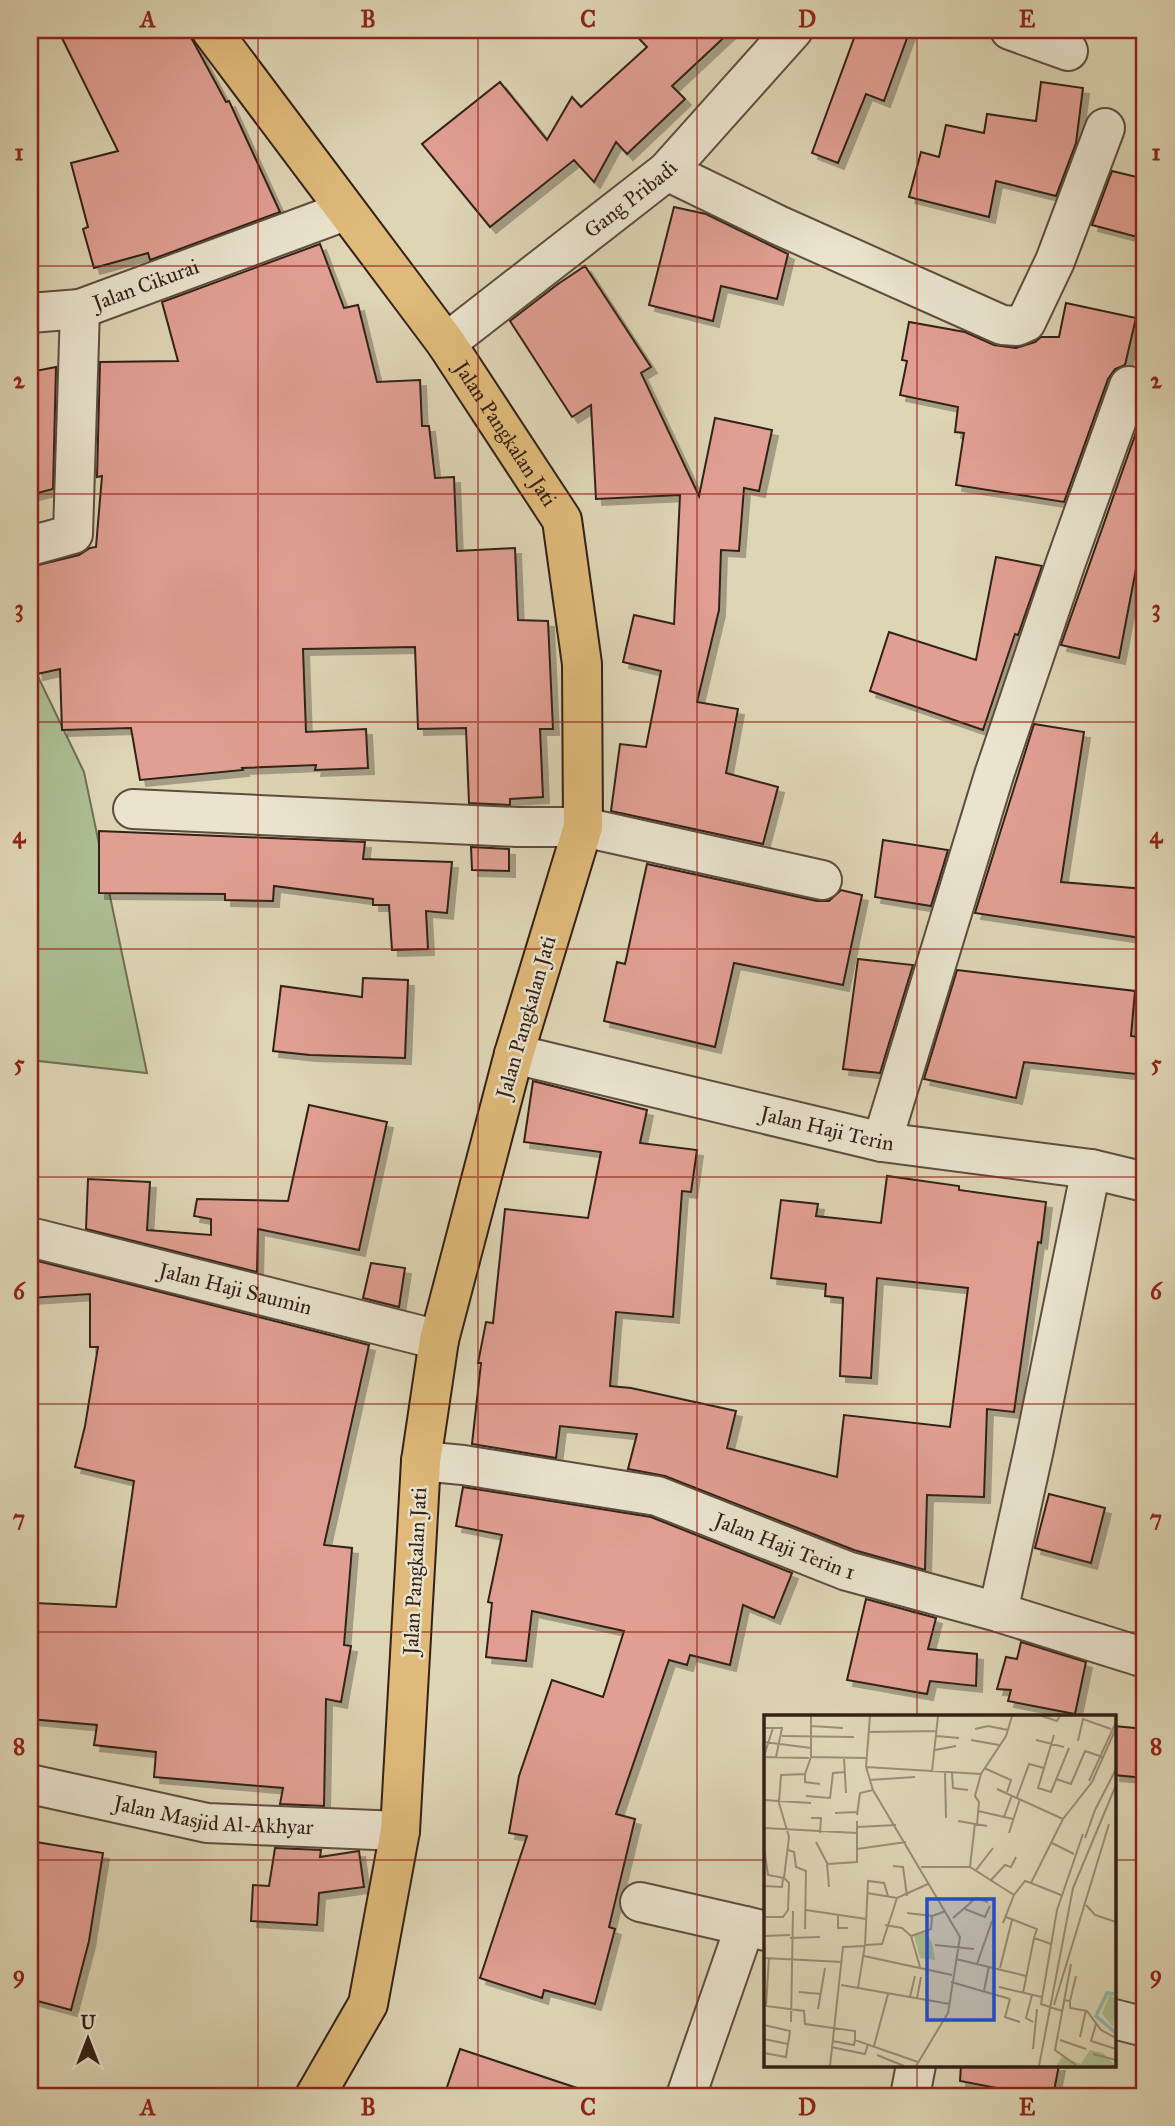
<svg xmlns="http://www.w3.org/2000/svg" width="1175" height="2126" font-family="'IM FELL Great Primer',serif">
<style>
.green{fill:#abbe92;stroke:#6f6f54;stroke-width:2}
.building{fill:#e19f93;stroke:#332017;stroke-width:2;filter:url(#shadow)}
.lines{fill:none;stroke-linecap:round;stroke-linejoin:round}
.minor-casing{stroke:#5e4d3e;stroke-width:42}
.major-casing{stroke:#332017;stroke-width:42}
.minor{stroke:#eae4cf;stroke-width:38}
.major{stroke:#dfba7a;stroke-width:38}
.grid{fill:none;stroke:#8f2418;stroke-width:2;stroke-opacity:0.55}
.labels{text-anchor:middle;stroke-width:5;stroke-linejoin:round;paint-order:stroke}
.street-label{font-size:21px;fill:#332017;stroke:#eae4cf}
.inset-river{fill:none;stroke:#93b9ab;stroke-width:3.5}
.inset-road{fill:none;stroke:#9a8d76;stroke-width:2}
.view{fill:#1d4ed8;fill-opacity:0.15;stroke:#1d4ed8;stroke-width:3.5}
.inset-edge{fill:none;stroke:#332017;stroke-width:3.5}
.neatline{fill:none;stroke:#8f2418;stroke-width:2.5}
.grid-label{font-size:23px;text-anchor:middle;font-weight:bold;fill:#8f2418}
</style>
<defs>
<filter id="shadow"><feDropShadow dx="6" dy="6" stdDeviation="0" flood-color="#0004"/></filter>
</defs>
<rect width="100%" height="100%" fill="#ded5b5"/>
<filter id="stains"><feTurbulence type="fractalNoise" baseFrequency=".00286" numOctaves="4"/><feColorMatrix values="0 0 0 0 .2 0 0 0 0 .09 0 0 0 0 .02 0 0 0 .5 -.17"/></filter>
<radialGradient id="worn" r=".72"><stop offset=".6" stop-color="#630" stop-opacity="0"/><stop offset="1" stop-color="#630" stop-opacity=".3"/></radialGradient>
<!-- green -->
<path class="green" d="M30,660L84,772L147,1073L30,1060Z"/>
<!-- building -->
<path class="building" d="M58,30H187L226,102L229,101L280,212L150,260L148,253L94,268L83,229L88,227L71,163L118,151Z
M631,30H732L672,86L685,99L627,154L616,142L594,182L574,160L490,227L422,144L500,82L547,140L572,97L581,107L647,47Z
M857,30H910L884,101L866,94L838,163L812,153Z
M1041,82L1083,88L1076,143L1056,196L996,181L989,217L909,197L921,152L939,157L946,125L984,133L987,114L1036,121Z
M1112,171L1145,179V239L1092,225Z
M674,207L706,214L788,254L777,299L721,286L713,321L649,305Z
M320,244L344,308L358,305L377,382L420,380L422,426H429L435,478L454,477L457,551L515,548L518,620L548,621L553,729H540L543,797L510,799V805L469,803L466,728L418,729L415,647L303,649L306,732L366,729L368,768L315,770L316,765L242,768L243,770L140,780L131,728L62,730L60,669L37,674L30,634V623L35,622L30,567L79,555L90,548L96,547L102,476L97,477L100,362L178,361L162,302Z
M585,266L651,367L641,373L699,496L715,418L772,430L759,491L744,488L739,551L721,550L719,610L697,702L738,709L726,773L778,787L763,844L611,811L620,744L646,747L661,671L623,662L634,615L674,624L680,495L596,499L591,405L572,417L510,321L558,284Z
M1066,303L1136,318L1125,365L1115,369L1108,379L1064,502L956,485L964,433L955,432L958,407L900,395L907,361L902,360L909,322L965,332L994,345L1016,348L1035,342L1041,337H1059Z
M56,367L53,489L30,495V372Z
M1139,424L1145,426V548H1140L1119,658L1061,645Z
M996,557L1042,566L1018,635L1015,634L983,730L870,691L889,632L976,660Z
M1034,724L1084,732L1061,882L1145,889V934H1141V938L975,913Z
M99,831L365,842L363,859L452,862L447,913L426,911L428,949L392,950L389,905H373V899L274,886L273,901L225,900V894L99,893Z
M883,840L948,850L931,906L875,897Z
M471,847L509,849V871L472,870Z
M647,864L817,901H829L841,890L862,895L843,985L734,963L715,1047L604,1021L617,962L625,964Z
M858,959L913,965L880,1073L843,1069Z
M957,970L1135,991L1131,1036L1145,1038V1075L1024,1062L1016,1098L924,1079Z
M363,978L408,980L405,1058L310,1055L273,1051L281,986L362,997Z
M533,1081L647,1110L640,1143L697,1150L691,1192L682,1191L673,1317L616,1312L610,1386L631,1388L736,1411L727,1448L837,1477L844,1415L950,1427L968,1288L877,1278L871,1378L840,1376L843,1298L825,1296L826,1284L771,1278L781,1200L818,1204L816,1216L881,1223L887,1176L959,1186V1190L1046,1202L1041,1243L1038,1242L1014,1412L987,1409L984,1497L927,1495L925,1570L854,1550L665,1476L628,1469L637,1434L560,1426L556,1458L472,1444L481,1363H478L486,1322L493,1323L505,1209L588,1218L601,1152L524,1142Z
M309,1105L387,1122L359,1250L258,1229L257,1272L86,1229L88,1179L150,1182L147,1230L211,1235V1219L194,1216L197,1199L288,1201Z
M30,1259L369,1345L324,1545L352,1548L344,1645L351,1646L341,1702L326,1699L324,1806L280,1804L283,1788L154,1777L156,1752L94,1745L97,1725L30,1719V1660L33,1661L36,1603L116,1607L134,1481L75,1467L85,1426L98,1347H90V1294L30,1298Z
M371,1263L405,1268L399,1307L363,1298Z
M463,1487L651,1517L792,1573L774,1618L743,1605L730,1665L690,1655L687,1665L669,1660L616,1814L635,1819L609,1927L615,1929L595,2004L544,1990L542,1998L480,1978L527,1836L509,1833L519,1776L552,1680L603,1697L624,1631L532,1611L526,1661L486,1657L492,1603L488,1602L502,1535L456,1526Z
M1049,1494L1105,1508L1091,1563L1035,1548Z
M866,1599L936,1618L928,1649L977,1654L976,1686L930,1681L927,1694L847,1680Z
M1021,1642L1086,1662L1075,1714L1008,1701L1011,1690L997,1689L1006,1657L1017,1659Z
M1114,1726L1145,1729V1778L1114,1775Z
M30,1841L103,1853L89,1941L71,2010L30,1999Z
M275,1848L321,1850L320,1857L359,1851L364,1887L319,1893L317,1925L251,1921L253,1885L269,1886Z
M460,2049L583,2090L582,2096H444Z
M961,2065H1059L1053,2096H1039L960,2081Z"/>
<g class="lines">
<!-- minor casing -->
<g class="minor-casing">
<g id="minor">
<path d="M1010,30L1068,51"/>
<path d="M667,171L778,225L1002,325L1017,326L1026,322L1055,261L1105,128"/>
<path d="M30,313L80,309"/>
<path id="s1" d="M446,343L667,171L793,30"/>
<path id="s2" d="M30,546L73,534L80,309L345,211"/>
<path d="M133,809L517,827H583L822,880"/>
<path id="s3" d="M514,1054L882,1142L1091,1169L1145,1182"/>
<path d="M882,1142L994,775L1066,562L1129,386"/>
<path id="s4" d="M30,1237L439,1340"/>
<path id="s5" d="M421,1461L463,1465L657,1496L847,1571L998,1612L1145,1658"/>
<path d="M998,1612L1034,1449L1091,1169"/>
<path id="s6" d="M30,1784L207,1823L400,1831"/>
<path d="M640,1902L745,1926"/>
<path d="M1114,2019L1145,2027"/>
<path d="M686,2096L745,1926L766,1931"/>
<path d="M910,2096L916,2065"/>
</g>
</g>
<!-- major casing -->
<g class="major-casing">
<g id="major">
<path id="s7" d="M211,30L446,343L562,520L582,664L583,827L514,1054L439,1340L421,1461L400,1831L368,2004L315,2096"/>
</g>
</g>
<!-- minor -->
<use href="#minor" class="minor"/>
<!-- major -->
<use href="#major" class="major"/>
</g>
<!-- grid -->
<path class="grid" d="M258,30V2096M478,30V2096M697,30V2096M917,30V1716M30,266H1145M30,494H1145M30,722H1145M30,949H1145M30,1177H1145M30,1404H1145M30,1632H1145M30,1860H766M1114,1860H1145M917,2065V2096"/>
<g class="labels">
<!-- street labels -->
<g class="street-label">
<text dy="7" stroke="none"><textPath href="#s1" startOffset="234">Gang Pribadi</textPath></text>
<text dy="7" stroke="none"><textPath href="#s2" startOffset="340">Jalan Cikurai</textPath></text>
<text dy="7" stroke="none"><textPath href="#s7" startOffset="500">Jalan Pangkalan Jati</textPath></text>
<text transform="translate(526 1017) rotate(-74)" y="7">Jalan Pangkalan Jati</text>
<text dy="7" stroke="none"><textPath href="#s3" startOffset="322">Jalan Haji Terin</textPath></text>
<text dy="7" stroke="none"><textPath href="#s4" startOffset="212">Jalan Haji Saumin</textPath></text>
<text dy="7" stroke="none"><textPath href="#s5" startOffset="376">Jalan Haji Terin 1</textPath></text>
<text transform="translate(415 1571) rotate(-87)" y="7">Jalan Pangkalan Jati</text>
<text dy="7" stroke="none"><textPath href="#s6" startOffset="187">Jalan Masjid Al-Akhyar</textPath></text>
</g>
</g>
<!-- overview -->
<g transform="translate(764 1715)">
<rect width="352" height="352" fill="#ded5b5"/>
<path d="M162,217L168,228L171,245L156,243L150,220ZM345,280L352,283L349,312L338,299ZM326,335L339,338L352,351H292L298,342L317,349Z" fill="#abbe92"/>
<path class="inset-river" d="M352,279L343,278L332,301L352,318"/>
<path class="inset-road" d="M47,1V42L102,43M106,1L102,52L109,75L196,222L184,298L152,351M278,1L293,6L296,1M47,11L79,13M0,13H18L12,42M211,14L224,11L244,15M104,17L173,16M290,20L274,73L287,77L305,33M18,21L90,22M172,21L195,23M207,25L235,30M272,25L300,32M314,26L319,4L347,14M0,27L47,33M171,35L192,31M0,41L9,13M0,42L45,43M80,43L82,78M102,52L217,59M220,53L247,65L243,77M168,56L174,1M181,57L182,103M188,58L189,73L204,75M41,59V67L56,69M292,64L307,69L321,36L339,42M105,65L151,62M325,66L352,7M233,74L299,104M42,81L66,83L69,58L81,57M253,82L265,49L280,53M0,85L47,88M331,95L352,54M214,96L249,104M71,98L93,97M93,100L96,78L109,75M240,102L248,80M47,103H57L56,118M194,106L223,111M213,109L215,87L211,81L217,59L242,21L248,1M94,112L132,110M0,113L93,118M245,118L256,84M321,123L331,95M52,127L63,148L65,172M288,128L310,139M0,133L4,160L20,163M93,134L142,127M24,135L30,137L32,152L42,156L41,214M64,149L93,147V106M129,151L139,152L143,181M157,152H206L250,180M206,152L211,108M212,155L229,133M226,166L241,150L247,152L252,142M267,168L297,180M0,171L18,172L19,163M103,178L133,183L164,169M322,190L331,200L352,207M201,194L221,202L226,191M42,195L102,204M143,198L168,201M74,201V213H84M0,202H19L24,195L25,168L20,163L25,122L15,88L17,60L41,59L47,42M242,202L273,214L270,223L287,229M189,203L212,183L224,187M239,208L250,180L261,166L267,168L299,104L328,67L352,13M121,210L138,213L147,221L156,252M0,221L26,220M147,221L167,214L168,201L182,196M26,223L56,222M101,230L118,229L133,183M171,230L210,234M100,241L188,260M0,243L78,247M5,243L2,291L40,296L41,309L91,316V325M192,244L262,261M213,249L228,206M307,249L291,335L312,350M236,253L248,205M187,267L246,284M77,270L186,289M235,272L278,282M94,273L101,230L104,166L120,168L124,181M220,276L225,251M35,277L57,279M259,278L270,223M268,280L262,303L269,307M146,282L151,261M153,283L157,262M246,284L241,302L256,307M299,285L306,286V293L323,296L337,315L352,323M306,286L312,261M290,290L345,109M54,294L61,253M298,296L277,289L293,195L319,119M27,307L29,196M332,309L327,326L352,334M0,310L26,316L22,342L0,338M316,322L322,295M0,324L24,329M296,325L322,334M68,326L90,330L91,325L154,347M110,331L124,279M67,332L101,339L104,329M269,334L273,294M329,339L352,345M113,340L140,351M66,351L79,232L101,231M275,351L309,173L352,70"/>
<path class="view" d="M163,184H230V305H163Z"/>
<rect width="352" height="352" class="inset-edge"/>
</g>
<!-- margin -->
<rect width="1175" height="2126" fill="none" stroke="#ded5b5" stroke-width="77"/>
<!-- north arrow -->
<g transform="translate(88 2039)" stroke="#eae4cf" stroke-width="5" paint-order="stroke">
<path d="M0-5L12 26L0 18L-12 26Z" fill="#332017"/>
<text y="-10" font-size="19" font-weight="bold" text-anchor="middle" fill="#332017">U</text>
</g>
<rect x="38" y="38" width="1098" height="2050" class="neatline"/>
<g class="grid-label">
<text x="148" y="27">A</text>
<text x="368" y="27">B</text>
<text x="588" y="27">C</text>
<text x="807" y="27">D</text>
<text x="1027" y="27">E</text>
<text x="19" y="160">1</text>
<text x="1156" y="160">1</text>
<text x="19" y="388">2</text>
<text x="1156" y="388">2</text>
<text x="19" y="616">3</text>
<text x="1156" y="616">3</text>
<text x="19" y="843">4</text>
<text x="1156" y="843">4</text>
<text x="19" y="1071">5</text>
<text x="1156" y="1071">5</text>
<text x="19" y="1299">6</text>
<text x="1156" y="1299">6</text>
<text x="19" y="1526">7</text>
<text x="1156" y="1526">7</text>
<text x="19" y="1754">8</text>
<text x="1156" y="1754">8</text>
<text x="19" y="1982">9</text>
<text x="1156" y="1982">9</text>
<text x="148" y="2115">A</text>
<text x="368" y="2115">B</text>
<text x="588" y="2115">C</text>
<text x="807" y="2115">D</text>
<text x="1027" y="2115">E</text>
</g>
<rect width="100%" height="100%" filter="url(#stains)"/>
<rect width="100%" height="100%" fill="url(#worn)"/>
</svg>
